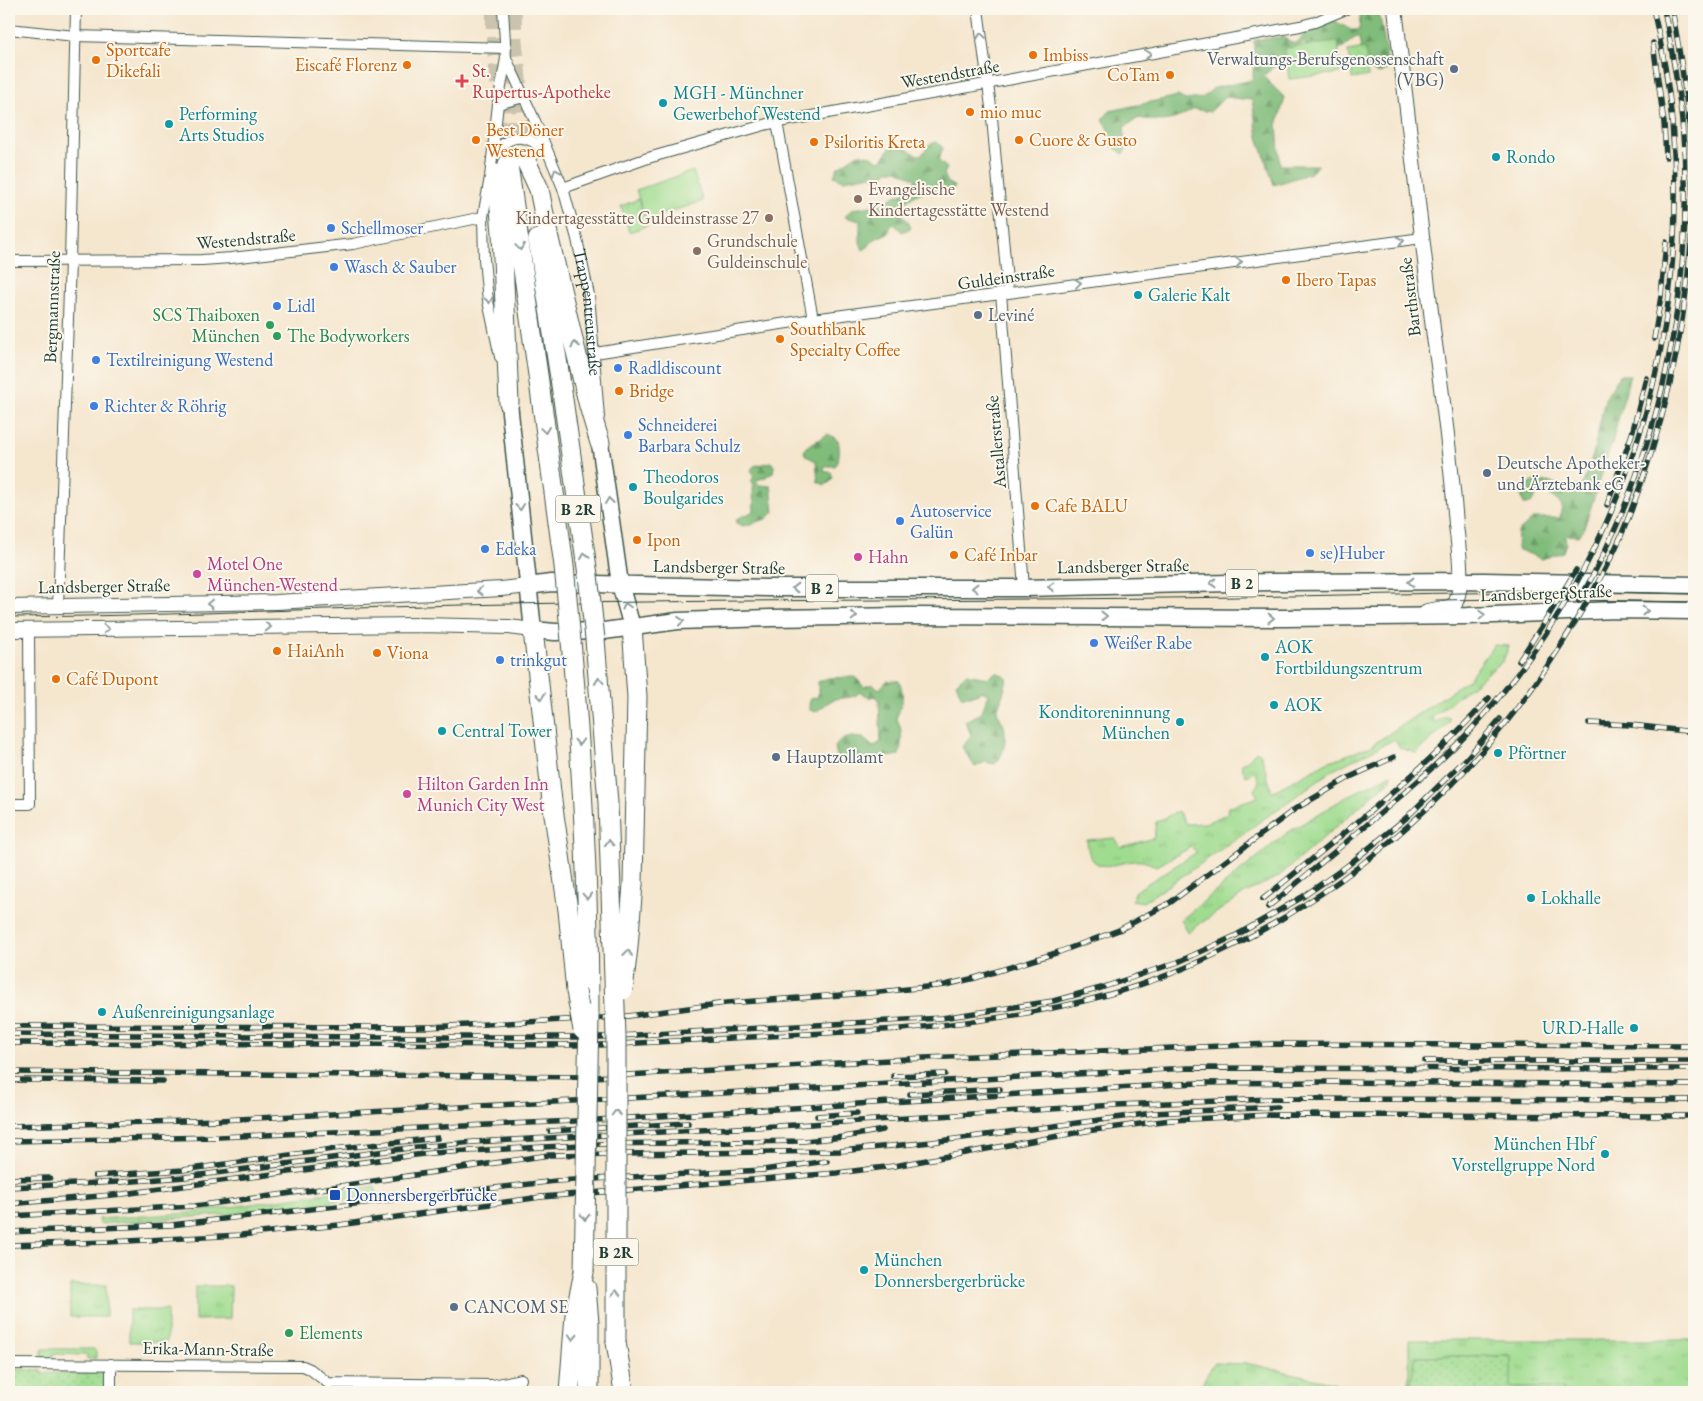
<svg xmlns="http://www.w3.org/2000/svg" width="1703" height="1401" font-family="'EB Garamond',serif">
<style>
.grass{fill:url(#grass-tufts);stroke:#608c62}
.forest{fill:url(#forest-firs);stroke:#507c57}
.park{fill:url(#park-dots);stroke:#608c62}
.pitch{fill:#a0dc90;stroke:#608c62}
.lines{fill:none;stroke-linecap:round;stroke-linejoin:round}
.highway-tunnel{stroke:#cac4af;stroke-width:19;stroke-dasharray:19 9;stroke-linecap:butt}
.street-casing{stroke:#3f564b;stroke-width:12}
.secondary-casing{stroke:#3f564b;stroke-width:16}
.primary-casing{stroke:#3f564b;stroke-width:19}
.highway-casing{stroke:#3f564b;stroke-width:21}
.street{stroke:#fff;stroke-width:10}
.secondary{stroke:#fff;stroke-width:14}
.primary{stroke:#fff;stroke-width:16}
.highway{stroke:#fff;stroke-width:19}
.tram{stroke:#1f3d34;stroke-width:1}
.rail-casing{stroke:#1f3d34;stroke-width:5.5}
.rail{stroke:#fbf7ec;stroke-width:4;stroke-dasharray:11;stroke-linecap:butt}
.highway-bridge-casing{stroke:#3f564b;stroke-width:21;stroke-linecap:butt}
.highway-bridge{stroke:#fff;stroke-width:19}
.oneway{stroke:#8f9e9a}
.food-dot{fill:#e8710a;stroke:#fbf7ec;stroke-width:2}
.service-dot{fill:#5c6f8a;stroke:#fbf7ec;stroke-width:2}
.health-dot{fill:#e0444e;stroke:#fbf7ec;stroke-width:2}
.culture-dot{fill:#0f9aa8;stroke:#fbf7ec;stroke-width:2}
.education-dot{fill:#8d6e63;stroke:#fbf7ec;stroke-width:2}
.shop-dot{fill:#3f7fe0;stroke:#fbf7ec;stroke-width:2}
.leisure-dot{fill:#2e9e5b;stroke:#fbf7ec;stroke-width:2}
.hotel-dot{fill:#d1479c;stroke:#fbf7ec;stroke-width:2}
.transit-dot{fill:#1a4fb4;stroke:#fbf7ec;stroke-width:2}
.labels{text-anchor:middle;stroke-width:4;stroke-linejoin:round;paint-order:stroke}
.shield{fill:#fbf7ec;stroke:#61756b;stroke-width:1}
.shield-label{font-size:16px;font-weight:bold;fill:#1f3d34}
.food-label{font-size:18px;fill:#c56008;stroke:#fbf7ec;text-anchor:start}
.service-label{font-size:18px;fill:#4e5e75;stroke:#fbf7ec;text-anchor:start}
.health-label{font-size:18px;fill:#be3a42;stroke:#fbf7ec;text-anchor:start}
.street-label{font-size:18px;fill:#1f3d34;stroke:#fbf7ec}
.culture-label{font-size:18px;fill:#0d838f;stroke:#fbf7ec;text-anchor:start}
.education-label{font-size:18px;fill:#785e54;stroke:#fbf7ec;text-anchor:start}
.shop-label{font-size:18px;fill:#366cbe;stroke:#fbf7ec;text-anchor:start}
.leisure-label{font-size:18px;fill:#27864d;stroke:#fbf7ec;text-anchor:start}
.hotel-label{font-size:18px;fill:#b23c85;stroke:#fbf7ec;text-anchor:start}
.transit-label{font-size:18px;fill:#164399;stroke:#fbf7ec;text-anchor:start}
</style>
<defs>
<pattern id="grass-tufts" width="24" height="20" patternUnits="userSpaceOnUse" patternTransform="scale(1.25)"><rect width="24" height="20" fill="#a0dc90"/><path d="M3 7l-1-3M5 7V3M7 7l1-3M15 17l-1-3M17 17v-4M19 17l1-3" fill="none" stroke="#89be7d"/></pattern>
<pattern id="forest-firs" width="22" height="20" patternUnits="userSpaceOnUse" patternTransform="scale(1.25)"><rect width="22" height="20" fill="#80bc7a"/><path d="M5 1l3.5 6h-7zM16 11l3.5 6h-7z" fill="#689a65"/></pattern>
<pattern id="park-dots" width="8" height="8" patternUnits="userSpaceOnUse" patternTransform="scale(1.25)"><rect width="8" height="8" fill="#a0dc90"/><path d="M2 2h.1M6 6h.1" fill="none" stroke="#89be7d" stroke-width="1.8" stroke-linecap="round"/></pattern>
</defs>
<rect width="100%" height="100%" fill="#fbf7ec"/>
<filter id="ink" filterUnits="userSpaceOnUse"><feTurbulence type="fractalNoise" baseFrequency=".02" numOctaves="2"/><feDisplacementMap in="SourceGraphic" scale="10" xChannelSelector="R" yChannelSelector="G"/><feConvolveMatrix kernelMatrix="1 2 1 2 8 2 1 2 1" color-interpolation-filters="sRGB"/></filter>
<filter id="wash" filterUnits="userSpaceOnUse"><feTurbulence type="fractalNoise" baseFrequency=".0096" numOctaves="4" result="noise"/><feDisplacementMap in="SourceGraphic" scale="20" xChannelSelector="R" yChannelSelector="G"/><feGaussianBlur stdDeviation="1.12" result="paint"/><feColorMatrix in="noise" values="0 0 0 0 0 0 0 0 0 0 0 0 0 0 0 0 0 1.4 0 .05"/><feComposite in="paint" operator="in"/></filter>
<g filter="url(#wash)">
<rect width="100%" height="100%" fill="#f5e6ce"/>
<!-- grass -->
<path class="grass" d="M1494,645L1509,646L1503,661L1432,717L1434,723L1444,717H1450L1449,723L1416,753L1400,748L1395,739L1331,771L1199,865L1143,902L1132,900L1134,892L1197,852L1191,847L1157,866C1153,865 1147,862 1142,861C1122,858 1089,883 1087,840L1115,838L1121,847L1154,838L1156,822L1178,811L1186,824L1205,823L1227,814L1228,807L1258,797L1254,790L1259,782L1256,772L1246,776L1241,765L1249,759L1256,751L1261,754L1272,792L1327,762L1369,747L1411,719L1469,679Z
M1392,774L1390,780L1278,877L1245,893L1188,932L1181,920L1287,833L1348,796Z
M375,1186L377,1196L233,1214L100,1224L99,1219L190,1213Z
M70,1285H106V1317H70Z
M195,1286H231L230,1319L195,1320Z
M129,1310H167V1342H129Z
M1409,1340H1694V1392H1562V1388H1510V1356H1417L1409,1389Z
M43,1349H94L96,1351V1358L87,1359V1355L53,1354L52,1358H42V1351Z
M1214,1363L1250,1364L1349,1386L1405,1392H1204L1198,1390Z"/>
<!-- forest -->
<path class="forest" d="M1361,9H1375L1381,22L1389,69L1378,74L1364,66L1359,38L1356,37L1342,48L1310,51L1304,42L1263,76L1285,98L1277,125L1280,165H1318L1311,173L1274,185L1258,137L1252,100L1225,97L1210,112L1194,109C1173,122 1163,123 1139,118L1124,127L1126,149L1123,154L1111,145L1107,125L1102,120L1110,111L1178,96L1185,100L1202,98L1214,88L1253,80L1254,40L1282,37L1295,44L1304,35L1333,20L1351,30H1359Z
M937,142L943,148L938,160L947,168L944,174L948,183L955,187L950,192C927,187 915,192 899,209C902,217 908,219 911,228L902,232L893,222L888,233L873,240L868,247L863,250L860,242V221L845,217L852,209L884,204L895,196L903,193L916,179L897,170H888L880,183L872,175L843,180L834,176L838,167L858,154L872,156L878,161L882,160L890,148L903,147L918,155L923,154L928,145Z
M1620,375H1630L1612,443L1583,531L1578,536L1567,535L1565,537L1566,543L1563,552L1542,559L1517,549L1518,532L1534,518H1560L1562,505L1550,495L1539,492L1531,504H1524L1520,492L1535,480L1570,486H1582L1593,455L1605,399Z
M828,434L838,440C840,450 840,457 835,466H824L825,472H831L833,477L830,482L825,485L818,482L816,461L806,456L804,452L806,447Z
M771,462L774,466L773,472L764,478L756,480L759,485L771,486L774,512L766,519L744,526L736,523L737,519L754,511L753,490L754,484L751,482L754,476L751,470L754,466Z
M996,672L1007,677L1005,688L997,711C999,716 1002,721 1004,726C1007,737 1004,757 995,764L985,762L975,767L962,747L971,735L965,721L980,714L989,695L982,691L971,696H961L956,683L966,674L988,678Z
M855,677L864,687L873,684L879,689L887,681H899C905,694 902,706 896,718C903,726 902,745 899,755C883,759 868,754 854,763L847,762L837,756L835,747L841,740L851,737L863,738L873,747L881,742L879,701L874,696L869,698L860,692C853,699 846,697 836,699C827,701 823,708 815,712L810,710L809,704L811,698L818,697V682L828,678Z"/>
<!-- park -->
<path class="park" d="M1365,48L1368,76L1352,79L1348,51Z
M639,199L647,226L629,232L621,206Z
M1416,1356H1511V1388H1563L1562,1392H1409Z
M9,1369L42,1370V1373L86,1374L87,1369L101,1373L104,1377L105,1392H9Z"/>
<!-- pitch -->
<path class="pitch" d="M1338,42L1341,73L1289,79L1285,48Z
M693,171L703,201L646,220L636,190Z"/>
</g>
<g filter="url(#ink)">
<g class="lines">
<!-- highway-tunnel -->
<path class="highway-tunnel" d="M495,9L496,44L508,164
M512,9L513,42L526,161"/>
<!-- street casing -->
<g class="street-casing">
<g id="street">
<path d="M978,9L991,107L1008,292"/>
<path d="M9,29L75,36L506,48"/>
<path id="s1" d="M506,58L535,121L563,188L577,239L589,295L599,417"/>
<path d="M498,104L524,97"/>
<path d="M777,122L813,319"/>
<path d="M493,154C510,132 528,133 547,153"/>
<path d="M563,188L648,158L768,124L1300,26L1315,22L1346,9"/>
<path d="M9,261L202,260L231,258L353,244L483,217"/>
<path d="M1001,293L1024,588"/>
<path d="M595,353L813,319L1422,238"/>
<path d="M500,357L488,301L484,259L483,217L490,177L498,104L506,58L503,9"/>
<path d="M58,607L70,261L76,9"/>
<path d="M9,804H30L29,630"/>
<path d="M9,1364L303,1366L310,1369L328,1383L493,1385L521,1379"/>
<path d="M111,1392V1364"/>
</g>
</g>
<!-- secondary casing -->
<g class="secondary-casing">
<path id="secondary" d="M1395,9L1434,337C1443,399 1451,461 1456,524C1458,545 1465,584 1455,604L1449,607L1427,611
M9,607L276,602L501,589L528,586
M9,630L420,625L509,627L533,630"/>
</g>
<!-- primary casing -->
<g class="primary-casing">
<path id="primary" d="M509,403L533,630L555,632L604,631L678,621L771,618L909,616L1284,618L1468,616L1616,610L1694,611
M600,443L620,584L632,627
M528,586L551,583L768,588H1024L1271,582L1484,581L1694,585"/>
</g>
<!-- highway casing -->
<g class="highway-casing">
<path id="highway" d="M526,161L539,189L549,239L589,406L600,443
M508,164L539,382
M497,174L502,233L509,403
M538,239L560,378
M632,627L637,697L633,884
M533,630L552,801L568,910L576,991
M595,639L608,803L611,892
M571,641C582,765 589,890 589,1015
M586,1288L589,1323V1392
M616,1342L624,1392
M569,1392L575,1315L584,1272"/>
</g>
<!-- street -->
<use href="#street" class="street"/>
<!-- secondary -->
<use href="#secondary" class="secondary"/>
<!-- primary -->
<use href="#primary" class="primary"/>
<!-- highway -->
<use href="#highway" class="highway"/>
<!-- tram -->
<path class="tram" d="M1436,600L1512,599L1694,602
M9,617C175,616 342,607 508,604C729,600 949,600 1169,598C1344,596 1519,589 1694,594"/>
<!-- rail casing -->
<g class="rail-casing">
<path id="rail" d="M1653,43L1664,123L1666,157
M1654,339L1661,296L1666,242
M1607,505L1632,434L1646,378
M1579,601C1660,458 1697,285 1682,121C1678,83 1671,46 1664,9
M1519,661L1547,618L1576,570
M1589,723L1631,725L1694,732
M1263,899C1341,835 1422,774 1489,698
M1268,907C1309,873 1349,840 1389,806C1416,783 1442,760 1466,735C1621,568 1691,348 1672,122C1669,84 1662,46 1653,9
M9,1026L429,1027L621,1017L726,1003L870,993L945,985L975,978L1059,952L1119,930L1171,902L1295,809L1350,777L1394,757
M9,1034L367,1037H600L942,1018L1053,1001L1101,988L1178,962L1235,936L1304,896L1347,866L1406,818L1466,759L1500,719
M9,1043L600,1045L901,1029C999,1020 1096,1006 1187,967C1351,897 1489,771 1578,617C1595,588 1613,557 1625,526C1662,435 1684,339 1691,242C1697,163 1686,86 1672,9
M1425,1061H1694
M9,1072L593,1077L924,1058L1273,1044L1694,1046
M893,1076L945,1074
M9,1080L163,1081
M910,1094L1000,1089
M817,1116L857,1113
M9,1126L220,1120L1189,1068L1694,1069
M550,1131L688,1123
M9,1141L219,1137L597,1120L1197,1083L1327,1082L1694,1085
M95,1176L183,1170L333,1149L438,1138
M9,1179L50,1178
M9,1187L121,1182L185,1177L417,1147L474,1142L795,1125L1116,1105L1271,1099L1694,1100
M9,1204L123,1194L431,1153L600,1144L804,1141L844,1137L883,1130
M9,1216L195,1206L300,1192L549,1155L840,1151L932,1142L1153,1113L1277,1107
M9,1232L171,1225L556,1181L763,1170L827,1161
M9,1245L109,1242L241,1235L339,1225L541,1197L837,1173L894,1166L1086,1131L1171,1120L1269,1115L1694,1116"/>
</g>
<!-- rail -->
<use href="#rail" class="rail"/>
<!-- highway-bridge casing -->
<g class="highway-bridge-casing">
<path id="highway-bridge" d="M560,378L588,575L595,639
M539,382L564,566L571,641
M611,892L616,1036V1342
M623,990L628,947L633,884
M576,991L583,1030
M584,1272L589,1015"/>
</g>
<!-- highway-bridge -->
<use href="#highway-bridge" class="highway-bridge"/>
</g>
<!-- one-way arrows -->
<defs><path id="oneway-chevron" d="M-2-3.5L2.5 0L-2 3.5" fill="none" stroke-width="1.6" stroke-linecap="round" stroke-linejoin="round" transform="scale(1.25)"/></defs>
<g class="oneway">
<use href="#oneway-chevron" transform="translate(981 36) rotate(-98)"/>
<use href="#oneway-chevron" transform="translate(1148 54) rotate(-10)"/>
<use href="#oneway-chevron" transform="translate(556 172) rotate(-113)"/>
<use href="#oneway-chevron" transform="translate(1401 241) rotate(-8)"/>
<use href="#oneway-chevron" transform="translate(520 247) rotate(82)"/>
<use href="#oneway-chevron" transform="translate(1239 262) rotate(-8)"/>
<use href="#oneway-chevron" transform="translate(1078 283) rotate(-7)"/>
<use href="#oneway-chevron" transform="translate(489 300) rotate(81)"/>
<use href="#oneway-chevron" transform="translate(575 345) rotate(-104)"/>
<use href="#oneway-chevron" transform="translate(545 430) rotate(82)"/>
<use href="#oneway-chevron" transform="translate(609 501) rotate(-97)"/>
<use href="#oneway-chevron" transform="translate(520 507) rotate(84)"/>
<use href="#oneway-chevron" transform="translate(585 556) rotate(-98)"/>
<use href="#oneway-chevron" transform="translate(1411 582) rotate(180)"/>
<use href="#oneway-chevron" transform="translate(1213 583) rotate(179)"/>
<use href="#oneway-chevron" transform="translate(1051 587) rotate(179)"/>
<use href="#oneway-chevron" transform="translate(795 588) rotate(180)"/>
<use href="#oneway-chevron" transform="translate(975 588) rotate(180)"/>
<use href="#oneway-chevron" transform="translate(480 591) rotate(177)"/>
<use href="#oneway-chevron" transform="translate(210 604) rotate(179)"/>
<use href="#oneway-chevron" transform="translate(626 606) rotate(-106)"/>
<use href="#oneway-chevron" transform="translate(1645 611) rotate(1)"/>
<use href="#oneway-chevron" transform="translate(1482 615) rotate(-3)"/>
<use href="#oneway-chevron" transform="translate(854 616) rotate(-1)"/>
<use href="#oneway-chevron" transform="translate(1104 616)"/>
<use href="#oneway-chevron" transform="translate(1271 618) rotate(1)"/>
<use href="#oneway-chevron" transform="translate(681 621) rotate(-5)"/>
<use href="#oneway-chevron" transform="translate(268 627) rotate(-1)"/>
<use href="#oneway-chevron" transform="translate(106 629) rotate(-1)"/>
<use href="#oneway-chevron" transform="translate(599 681) rotate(-95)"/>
<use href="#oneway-chevron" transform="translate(541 696) rotate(84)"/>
<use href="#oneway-chevron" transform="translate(579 742) rotate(87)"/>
<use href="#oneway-chevron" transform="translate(609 843) rotate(-92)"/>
<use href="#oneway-chevron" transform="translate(587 896) rotate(88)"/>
<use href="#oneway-chevron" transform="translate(628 953) rotate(-83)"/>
<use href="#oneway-chevron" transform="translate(616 1113) rotate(-90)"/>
<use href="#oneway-chevron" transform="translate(585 1217) rotate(91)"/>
<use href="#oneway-chevron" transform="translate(616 1293) rotate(-90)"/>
<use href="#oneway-chevron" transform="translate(573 1337) rotate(93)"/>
</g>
</g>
<!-- markers -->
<g class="food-dot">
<circle cx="1033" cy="55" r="5"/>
<circle cx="96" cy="60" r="5"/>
<circle cx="407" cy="65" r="5"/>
<circle cx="1170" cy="75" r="5"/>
<circle cx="970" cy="112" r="5"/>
<circle cx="476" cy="140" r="5"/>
<circle cx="1019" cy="140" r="5"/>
<circle cx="814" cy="142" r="5"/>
<circle cx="1286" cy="280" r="5"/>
<circle cx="780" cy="339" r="5"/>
<circle cx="619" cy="391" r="5"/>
<circle cx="1035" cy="506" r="5"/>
<circle cx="637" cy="540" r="5"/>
<circle cx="954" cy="555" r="5"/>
<circle cx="277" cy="651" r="5"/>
<circle cx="377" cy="653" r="5"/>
<circle cx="56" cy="679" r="5"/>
</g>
<g class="service-dot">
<circle cx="1454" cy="69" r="5"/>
<circle cx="978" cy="315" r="5"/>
<circle cx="1487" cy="473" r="5"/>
<circle cx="776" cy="757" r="5"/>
<circle cx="454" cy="1307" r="5"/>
</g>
<path class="health-dot" d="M459.5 73.5h5v5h5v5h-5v5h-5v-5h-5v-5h5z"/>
<g class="culture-dot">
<circle cx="663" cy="103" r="5"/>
<circle cx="169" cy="124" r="5"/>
<circle cx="1496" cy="157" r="5"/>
<circle cx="1138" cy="295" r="5"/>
<circle cx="633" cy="487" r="5"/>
<circle cx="1265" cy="657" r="5"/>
<circle cx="1274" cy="705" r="5"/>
<circle cx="1180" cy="722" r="5"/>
<circle cx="442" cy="731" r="5"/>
<circle cx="1498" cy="753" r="5"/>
<circle cx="1531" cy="898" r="5"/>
<circle cx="102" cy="1012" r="5"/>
<circle cx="1634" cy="1028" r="5"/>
<circle cx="1605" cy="1154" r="5"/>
<circle cx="864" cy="1270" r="5"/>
</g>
<g class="education-dot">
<circle cx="858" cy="199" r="5"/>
<circle cx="769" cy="218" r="5"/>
<circle cx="697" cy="251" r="5"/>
</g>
<g class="shop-dot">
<circle cx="331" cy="228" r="5"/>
<circle cx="334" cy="267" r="5"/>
<circle cx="277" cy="306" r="5"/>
<circle cx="96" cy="360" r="5"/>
<circle cx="618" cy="368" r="5"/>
<circle cx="94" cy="406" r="5"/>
<circle cx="628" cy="435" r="5"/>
<circle cx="900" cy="521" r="5"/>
<circle cx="485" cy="549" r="5"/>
<circle cx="1310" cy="553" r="5"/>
<circle cx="1094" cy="643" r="5"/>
<circle cx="500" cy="660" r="5"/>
</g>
<g class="leisure-dot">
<circle cx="270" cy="325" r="5"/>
<circle cx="277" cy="336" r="5"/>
<circle cx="289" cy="1333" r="5"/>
</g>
<g class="hotel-dot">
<circle cx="858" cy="557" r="5"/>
<circle cx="197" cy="574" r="5"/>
<circle cx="407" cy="794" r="5"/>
</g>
<rect class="transit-dot" x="329" y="1189" width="12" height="12" rx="2.5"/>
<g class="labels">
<!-- shield labels -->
<g class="shield">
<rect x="555.5" y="495.5" width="45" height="27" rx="4"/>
<rect x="1226" y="569.5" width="32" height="27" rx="4"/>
<rect x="806" y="574.5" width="32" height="27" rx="4"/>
<rect x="593.5" y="1238.5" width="45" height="27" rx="4"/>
</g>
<g class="shield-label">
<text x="578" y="515">B 2R</text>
<text x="1242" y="589">B 2</text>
<text x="822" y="594">B 2</text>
<text x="616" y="1258">B 2R</text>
</g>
<!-- food labels -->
<g class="food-label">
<text x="106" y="56">Sportcafe<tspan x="106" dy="21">Dikefali</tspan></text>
<text x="1043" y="61">Imbiss</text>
<text x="397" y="71" text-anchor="end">Eiscafé Florenz</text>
<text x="1160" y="81" text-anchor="end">CoTam</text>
<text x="980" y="118">mio muc</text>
<text x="486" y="136">Best Döner<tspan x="486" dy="21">Westend</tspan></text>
<text x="1029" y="146">Cuore &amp; Gusto</text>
<text x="824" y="148">Psiloritis Kreta</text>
<text x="1296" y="286">Ibero Tapas</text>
<text x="790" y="335">Southbank<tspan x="790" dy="21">Specialty Coffee</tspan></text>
<text x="629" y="397">Bridge</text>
<text x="1045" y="512">Cafe BALU</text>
<text x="647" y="546">Ipon</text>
<text x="964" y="561">Café Inbar</text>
<text x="287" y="657">HaiAnh</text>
<text x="387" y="659">Viona</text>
<text x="66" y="685">Café Dupont</text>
</g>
<!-- service labels -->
<g class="service-label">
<text x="1444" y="65" text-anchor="end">Verwaltungs-Berufsgenossenschaft<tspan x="1444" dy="21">(VBG)</tspan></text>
<text x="988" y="321">Leviné</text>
<text x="1497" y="469">Deutsche Apotheker-<tspan x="1497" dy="21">und Ärztebank eG</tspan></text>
<text x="786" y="763">Hauptzollamt</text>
<text x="464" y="1313">CANCOM SE</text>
</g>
<!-- health labels -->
<g class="health-label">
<text x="472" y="77">St.<tspan x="472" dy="21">Rupertus-Apotheke</tspan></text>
</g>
<!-- street labels -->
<g class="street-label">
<text transform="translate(950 74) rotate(-10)" y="6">Westendstraße</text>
<text transform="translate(246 239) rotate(-5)" y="6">Westendstraße</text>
<text transform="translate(1006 277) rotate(-8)" y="6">Guldeinstraße</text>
<text transform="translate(1410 297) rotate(-97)" y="6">Barthstraße</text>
<text transform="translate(52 307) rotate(-88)" y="6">Bergmannstraße</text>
<text dy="6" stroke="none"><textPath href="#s1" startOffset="269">Trappentreustraße</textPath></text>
<text transform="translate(996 442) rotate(-95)" y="6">Astallerstraße</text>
<text transform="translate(1123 566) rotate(-1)" y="6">Landsberger Straße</text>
<text transform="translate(719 567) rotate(1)" y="6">Landsberger Straße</text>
<text transform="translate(104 586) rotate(-1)" y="6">Landsberger Straße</text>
<text transform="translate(1546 593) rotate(-2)" y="6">Landsberger Straße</text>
<text transform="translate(208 1349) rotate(1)" y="6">Erika-Mann-Straße</text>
</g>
<!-- culture labels -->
<g class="culture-label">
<text x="673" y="99">MGH - Münchner<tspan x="673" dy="21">Gewerbehof Westend</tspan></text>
<text x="179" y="120">Performing<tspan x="179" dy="21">Arts Studios</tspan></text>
<text x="1506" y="163">Rondo</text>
<text x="1148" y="301">Galerie Kalt</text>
<text x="643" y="483">Theodoros<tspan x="643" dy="21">Boulgarides</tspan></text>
<text x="1275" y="653">AOK<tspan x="1275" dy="21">Fortbildungszentrum</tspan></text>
<text x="1284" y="711">AOK</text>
<text x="1170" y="718" text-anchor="end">Konditoreninnung<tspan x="1170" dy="21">München</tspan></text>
<text x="452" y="737">Central Tower</text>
<text x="1508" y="759">Pförtner</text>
<text x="1541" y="904">Lokhalle</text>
<text x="112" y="1018">Außenreinigungsanlage</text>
<text x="1624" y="1034" text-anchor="end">URD-Halle</text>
<text x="1595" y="1150" text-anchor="end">München Hbf<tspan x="1595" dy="21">Vorstellgruppe Nord</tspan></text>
<text x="874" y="1266">München<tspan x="874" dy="21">Donnersbergerbrücke</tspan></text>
</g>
<!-- education labels -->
<g class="education-label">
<text x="868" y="195">Evangelische<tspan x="868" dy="21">Kindertagesstätte Westend</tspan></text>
<text x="759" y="224" text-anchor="end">Kindertagesstätte Guldeinstrasse 27</text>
<text x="707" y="247">Grundschule<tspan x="707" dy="21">Guldeinschule</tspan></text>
</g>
<!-- shop labels -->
<g class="shop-label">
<text x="341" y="234">Schellmoser</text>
<text x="344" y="273">Wasch &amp; Sauber</text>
<text x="287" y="312">Lidl</text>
<text x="106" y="366">Textilreinigung Westend</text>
<text x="628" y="374">Radldiscount</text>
<text x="104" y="412">Richter &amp; Röhrig</text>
<text x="638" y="431">Schneiderei<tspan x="638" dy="21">Barbara Schulz</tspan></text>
<text x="910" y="517">Autoservice<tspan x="910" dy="21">Galün</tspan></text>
<text x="495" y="555">Edeka</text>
<text x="1320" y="559">se)Huber</text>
<text x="1104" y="649">Weißer Rabe</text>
<text x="510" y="666">trinkgut</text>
</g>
<!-- leisure labels -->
<g class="leisure-label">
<text x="260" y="321" text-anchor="end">SCS Thaiboxen<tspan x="260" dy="21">München</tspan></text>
<text x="287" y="342">The Bodyworkers</text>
<text x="299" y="1339">Elements</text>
</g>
<!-- hotel labels -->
<g class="hotel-label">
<text x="868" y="563">Hahn</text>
<text x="207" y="570">Motel One<tspan x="207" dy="21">München-Westend</tspan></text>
<text x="417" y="790">Hilton Garden Inn<tspan x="417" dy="21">Munich City West</tspan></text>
</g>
<!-- transit labels -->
<g class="transit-label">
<text x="346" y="1201">Donnersbergerbrücke</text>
</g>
</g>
<!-- margin -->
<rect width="1703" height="1401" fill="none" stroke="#fbf7ec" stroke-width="30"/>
</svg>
